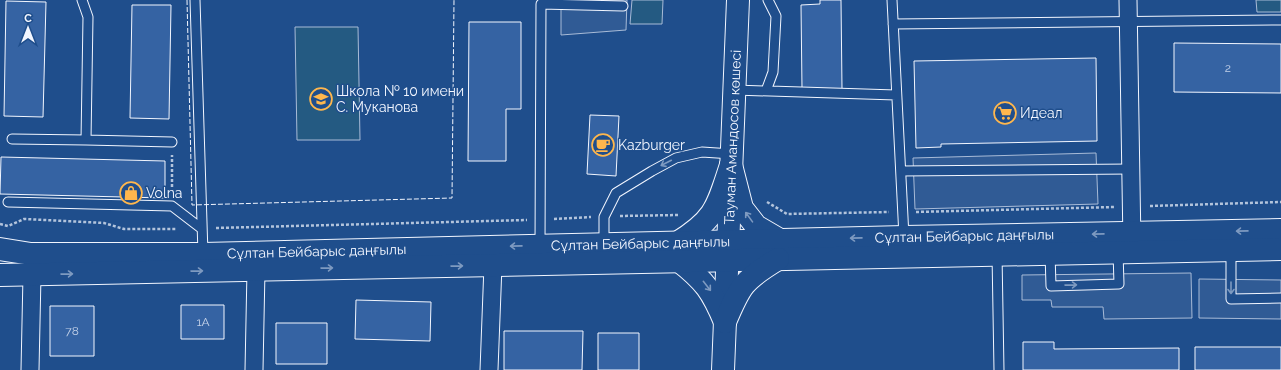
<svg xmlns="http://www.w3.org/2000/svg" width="1281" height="370" font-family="Raleway,sans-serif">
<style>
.green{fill:#245a82;stroke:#a8bbd7}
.parking{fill:#305b95;stroke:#a8bbd7}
.building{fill:#3563a3;stroke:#f2f6ff}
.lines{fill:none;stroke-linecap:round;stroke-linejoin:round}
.lane-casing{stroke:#f2f6ff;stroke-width:11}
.street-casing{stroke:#f2f6ff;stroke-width:19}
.secondary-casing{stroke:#f2f6ff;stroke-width:24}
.primary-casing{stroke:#f2f6ff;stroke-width:24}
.path{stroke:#b3c4dc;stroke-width:2.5;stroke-dasharray:3 2;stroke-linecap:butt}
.lane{stroke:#1f4e8c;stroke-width:9}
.street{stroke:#1f4e8c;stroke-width:17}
.secondary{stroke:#1f4e8c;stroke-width:22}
.primary{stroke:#1f4e8c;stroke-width:22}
.fence{stroke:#f2f6ff;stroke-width:1;stroke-dasharray:5 2;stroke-linecap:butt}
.oneway{stroke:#7e9ac0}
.labels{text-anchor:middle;stroke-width:3;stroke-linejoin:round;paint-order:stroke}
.number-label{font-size:12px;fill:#c3d1e8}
.poi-label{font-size:14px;fill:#f2f6ff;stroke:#1f4e8c;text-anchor:start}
.street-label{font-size:14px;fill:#f2f6ff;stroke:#1f4e8c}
</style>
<rect width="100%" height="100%" fill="#1f4e8c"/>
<!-- green -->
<path class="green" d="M632,0H663L662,24H630Z
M1256,0H1281V12H1257Z
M295,27H358L360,140H297Z"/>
<!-- parking -->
<path class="parking" d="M561,0H627L626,30L561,35Z
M1096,153L1098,204L915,209L913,158Z
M1191,273L1192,318L1104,319L1103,307H1052L1051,300H1022V275Z
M1199,279L1281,280V319L1199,318Z"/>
<!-- building -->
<path class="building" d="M820,0H841L842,89H802L801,5L820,4Z
M6,1L46,2L43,117L4,116Z
M132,5H171L169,119L130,118Z
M469,22H521V109H506V161H468Z
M1174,43L1281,44V93L1174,92Z
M1096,58L1097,141L941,144V147L916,148L914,61Z
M590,115L619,116L616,176L587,174Z
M1,157L165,161V198L0,194Z
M356,300L431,302L430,341L355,339Z
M181,305H224V339H181Z
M50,306H94V356H50Z
M276,323H327V364H276Z
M504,331H583L582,370H504Z
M598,333H639V370H598Z
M1023,342H1054V349L1179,348V370H1023Z
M1195,347H1281V370H1195Z"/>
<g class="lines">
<!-- lane casing -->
<g class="lane-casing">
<path id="lane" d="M82,0L88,17L86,140L172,142
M195,0L203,254
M892,0L904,237
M893,24L1281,20
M734,90L896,95
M766,91L773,72L776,16L768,0
M12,139L86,140
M901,171L1131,169
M8,202L172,206L202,229
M540,245L541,4L623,6
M604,245V217L616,193L652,171L676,158L702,152L732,154
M1231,249V299L1281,298
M1050,253L1051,286L1119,284L1118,252
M997,254L999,370"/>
</g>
<!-- street casing -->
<g class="street-casing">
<path id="street" d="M1128,0L1132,244
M30,370L32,275
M254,370L256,270
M489,370L493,265"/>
</g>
<!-- secondary casing -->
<g class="secondary-casing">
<g id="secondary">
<path id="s1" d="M723,370L738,0"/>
</g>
</g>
<!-- primary casing -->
<g class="primary-casing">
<g id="primary">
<path d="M731,165L742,208L756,226L780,240"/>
<path d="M677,243C716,219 717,207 731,165"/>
<path id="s2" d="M0,249L31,254H203L904,237L1281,230"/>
<path d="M678,260C705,281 712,291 725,322"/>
<path d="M0,275L1281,249"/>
<path d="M725,322C740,286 743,280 778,259"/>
</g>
</g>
<!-- path -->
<path class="path" d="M172,192V155
M767,202L787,214L889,212
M1150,206L1281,202
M916,212L1115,207
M620,216L679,215
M554,219L591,217
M0,224L8,226L24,219L104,223L124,229H177
M216,228L527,220"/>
<!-- lane -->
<use href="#lane" class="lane"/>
<!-- street -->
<use href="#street" class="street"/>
<!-- secondary -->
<use href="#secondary" class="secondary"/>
<!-- primary -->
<use href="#primary" class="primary"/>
<!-- fence -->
<path class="fence" d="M187,0L192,205L452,198L454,0"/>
</g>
<!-- one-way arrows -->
<defs><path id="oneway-shaft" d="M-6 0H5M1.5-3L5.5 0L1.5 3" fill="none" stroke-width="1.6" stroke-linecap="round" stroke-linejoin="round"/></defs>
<g class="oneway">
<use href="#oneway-shaft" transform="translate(666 163) rotate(153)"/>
<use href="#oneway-shaft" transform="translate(749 217) rotate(-126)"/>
<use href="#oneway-shaft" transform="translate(1242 231) rotate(179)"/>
<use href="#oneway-shaft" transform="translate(1098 234) rotate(179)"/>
<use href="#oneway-shaft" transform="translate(856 238) rotate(179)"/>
<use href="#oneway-shaft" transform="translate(516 246) rotate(179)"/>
<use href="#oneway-shaft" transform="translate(457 266) rotate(-1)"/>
<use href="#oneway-shaft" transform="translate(327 268) rotate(-1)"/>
<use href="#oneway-shaft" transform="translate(197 271) rotate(-1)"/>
<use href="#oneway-shaft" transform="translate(67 274) rotate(-1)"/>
<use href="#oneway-shaft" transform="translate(1071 285) rotate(-1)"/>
<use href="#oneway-shaft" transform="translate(707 286) rotate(52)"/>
<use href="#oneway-shaft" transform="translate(1231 288) rotate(90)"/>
</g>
<!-- icons -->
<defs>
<g id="school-ring" transform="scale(1.15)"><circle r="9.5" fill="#1f4e8c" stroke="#ffb74d" stroke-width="1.5"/><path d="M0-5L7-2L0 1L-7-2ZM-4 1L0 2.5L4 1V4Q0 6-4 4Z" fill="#ffb74d"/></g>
<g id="supermarket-ring" transform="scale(1.15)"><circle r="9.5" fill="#1f4e8c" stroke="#ffb74d" stroke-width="1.5"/><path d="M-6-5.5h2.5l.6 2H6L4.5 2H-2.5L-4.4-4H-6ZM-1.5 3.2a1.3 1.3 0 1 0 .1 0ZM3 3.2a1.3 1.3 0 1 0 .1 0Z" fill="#ffb74d"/></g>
<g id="cafe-ring" transform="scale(1.15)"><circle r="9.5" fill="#1f4e8c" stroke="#ffb74d" stroke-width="1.5"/><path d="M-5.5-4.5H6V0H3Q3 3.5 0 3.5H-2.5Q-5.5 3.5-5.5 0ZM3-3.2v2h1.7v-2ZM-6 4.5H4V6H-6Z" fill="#ffb74d"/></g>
<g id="shop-ring" transform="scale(1.15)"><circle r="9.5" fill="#1f4e8c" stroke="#ffb74d" stroke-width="1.5"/><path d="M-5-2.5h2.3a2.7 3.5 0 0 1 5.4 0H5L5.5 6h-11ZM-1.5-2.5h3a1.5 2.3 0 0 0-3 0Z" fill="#ffb74d"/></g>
</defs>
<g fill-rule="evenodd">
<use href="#school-ring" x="321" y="99"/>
<use href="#supermarket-ring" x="1005" y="113"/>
<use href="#cafe-ring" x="603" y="145"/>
<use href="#shop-ring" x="131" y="193"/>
</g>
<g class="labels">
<!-- number labels -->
<g class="number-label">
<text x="1228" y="72">2</text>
<text x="203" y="326">1А</text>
<text x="72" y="335">78</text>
</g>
<!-- poi labels -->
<g class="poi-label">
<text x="336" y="96">Школа № 10 имени<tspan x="336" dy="16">С. Муканова</tspan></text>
<text x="1020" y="118">Идеал</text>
<text x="618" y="150">Kazburger</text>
<text x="146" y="198">Volna</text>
</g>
<!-- street labels -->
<g class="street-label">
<text dy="5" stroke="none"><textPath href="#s1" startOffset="233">Тауман Амандосов көшесі</textPath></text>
<text dy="5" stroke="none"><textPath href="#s2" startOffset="965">Сұлтан Бейбарыс даңғылы</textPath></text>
<text dy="5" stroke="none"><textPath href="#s2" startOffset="641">Сұлтан Бейбарыс даңғылы</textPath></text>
<text dy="5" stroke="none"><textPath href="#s2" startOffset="317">Сұлтан Бейбарыс даңғылы</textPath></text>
</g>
</g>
<!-- north arrow -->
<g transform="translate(28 28)" stroke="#1f4e8c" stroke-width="3" paint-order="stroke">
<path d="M0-3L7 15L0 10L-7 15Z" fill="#f2f6ff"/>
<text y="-6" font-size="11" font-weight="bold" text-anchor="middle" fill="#f2f6ff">С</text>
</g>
</svg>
